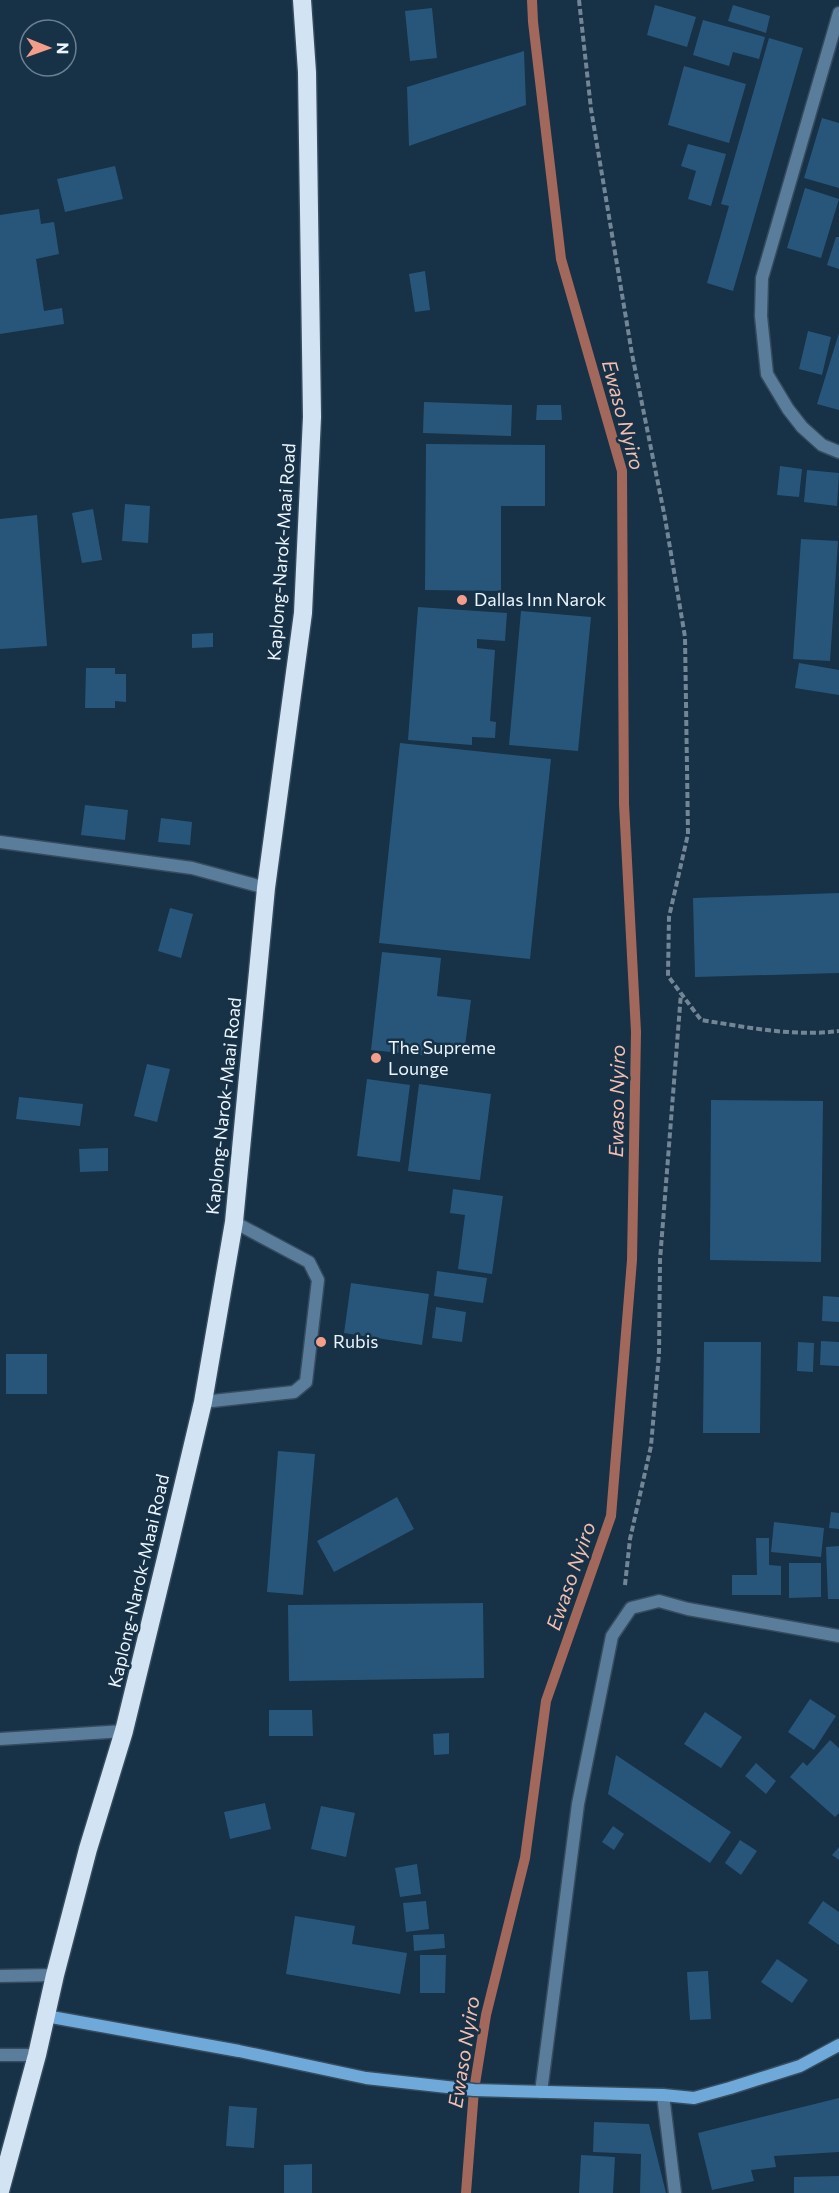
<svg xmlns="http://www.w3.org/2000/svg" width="839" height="2193" font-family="Commissioner,sans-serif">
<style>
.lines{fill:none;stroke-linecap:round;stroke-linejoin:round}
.stream{stroke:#a2685b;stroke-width:10}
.building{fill:#28567a}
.lane-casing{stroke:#354c5f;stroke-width:15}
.street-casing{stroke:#354c5f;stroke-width:15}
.secondary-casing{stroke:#354c5f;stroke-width:15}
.highway-casing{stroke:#354c5f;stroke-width:21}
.path{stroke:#738696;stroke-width:4;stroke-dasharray:6 3;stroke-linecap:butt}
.lane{stroke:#5a7d9c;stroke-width:12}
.street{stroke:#5a7d9c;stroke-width:12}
.secondary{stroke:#6fa9da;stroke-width:12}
.highway{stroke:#d2e3f3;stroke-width:18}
.poi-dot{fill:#f49e8a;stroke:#173146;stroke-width:2}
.labels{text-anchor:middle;stroke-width:5;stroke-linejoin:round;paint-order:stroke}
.street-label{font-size:18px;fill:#eaf4fc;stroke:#173146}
.poi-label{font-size:18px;fill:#eaf4fc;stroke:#173146;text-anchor:start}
.water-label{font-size:20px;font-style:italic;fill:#f4beb1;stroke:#173146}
</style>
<rect width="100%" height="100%" fill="#173146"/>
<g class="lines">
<!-- stream -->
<path class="stream" d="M466,2193L474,2090L486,2015L525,1858L546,1701L611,1516L632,1260L636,1032L624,804L622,471L561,259L533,22L532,0"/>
</g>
<!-- building -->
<path class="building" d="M655,5L696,17L687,47L647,35Z
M733,5L770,16L766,33L728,21Z
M432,8L437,58L410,61L405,11Z
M703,20L765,37L759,59L733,52L729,66L693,55Z
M769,38L803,48L733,291L707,283L729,206L721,204Z
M524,51L526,105L409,146L407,87Z
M684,66L746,84L729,143L668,125Z
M822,118L839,123V188L804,178Z
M688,144L726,154L711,206L688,199L696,171L681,166Z
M115,166L123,199L65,212L57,179Z
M805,188L839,199L821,258L787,248Z
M39,209L41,224L54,222L59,254L36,259L44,311L62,308L64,324L0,334V215Z
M836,237H839V269L827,265Z
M425,271L430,310L415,312L409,274Z
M808,331L831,337L822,375L799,369Z
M839,333V410L817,404Z
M424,402L512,405L511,436L423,433Z
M537,405H561L562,420H536Z
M426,444L545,445V506H501V591L425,590Z
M780,466L802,469L799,497L777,495Z
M807,470L839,473L837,506L804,502Z
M125,504L150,506L148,543L122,541Z
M93,509L102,560L82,563L72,513Z
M37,515L47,646L0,649V519Z
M801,539L838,541L830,661L793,659Z
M418,607L507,613L505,641L477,639V648L495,650L490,721L496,722L495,738L472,737V745L408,740Z
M521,611L591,617L578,751L509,745Z
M213,633V647L192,648V634Z
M799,663L839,670V695L795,688Z
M86,668H115V674H126V702L115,701V708H85Z
M400,743L551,759L530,959L379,943Z
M85,805L128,810L125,840L81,835Z
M161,818L192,822L190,845L158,842Z
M839,893V973L695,977L693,898Z
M170,908L193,914L181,958L158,951Z
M382,952L441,958L437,996L471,1000L465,1046L432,1042L430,1056L371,1050Z
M147,1064L170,1069L157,1122L134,1116Z
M367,1079L410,1085L400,1162L357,1156Z
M419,1084L491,1094L480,1180L408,1171Z
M19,1097L83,1104L80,1126L16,1119Z
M711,1100L823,1101L821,1262L710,1260Z
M108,1148V1171L80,1172L79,1149Z
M453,1189L503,1196L492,1274L458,1269L465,1215L450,1213Z
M437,1271L487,1278L483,1303L434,1296Z
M351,1283L429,1294L422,1345L344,1333Z
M823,1296L839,1297V1322L822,1321Z
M436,1307L466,1312L462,1342L432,1338Z
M821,1341L839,1342V1366L820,1365Z
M704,1342H761L760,1433H703Z
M798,1342L814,1343L813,1372L797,1371Z
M6,1354H47V1394H6Z
M278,1451L315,1454L303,1595L267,1592Z
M397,1497L414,1529L334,1572L317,1541Z
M831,1512L839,1513V1529L829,1528Z
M774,1522L824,1528L821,1557L771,1552Z
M756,1538H769V1565L781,1566V1595H732V1575H757Z
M839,1546V1599H828L826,1547Z
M789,1563H821V1597L789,1598Z
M483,1603L484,1678L289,1681L288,1605Z
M810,1699L836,1716L814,1750L788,1732Z
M269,1710H312L313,1736H269Z
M705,1712L742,1737L721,1768L684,1744Z
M449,1733V1754L434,1755L433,1734Z
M830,1740L839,1748V1813L835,1817L790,1777L803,1762L807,1766Z
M616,1755L731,1832L710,1863L608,1794Z
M756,1763L776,1781L766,1794L745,1776Z
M265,1803L271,1829L230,1839L224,1812Z
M321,1806L355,1813L346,1857L311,1849Z
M613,1826L624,1834L614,1850L602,1842Z
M740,1840L757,1851L741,1875L725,1863Z
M839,1847V1860L832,1855Z
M417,1864L421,1894L400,1897L395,1868Z
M426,1901L429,1929L406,1932L403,1903Z
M823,1901L839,1912V1945L808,1923Z
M295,1916L355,1926L352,1944L407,1953L400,1994L286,1974Z
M444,1934L445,1948L414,1951L413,1935Z
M420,1955H446L445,1993H420Z
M777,1959L808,1980L792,2003L761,1982Z
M708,1971L711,2019L690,2020L687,1972Z
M839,2098V2152L774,2156L776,2167L751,2170L754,2181L712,2190L698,2133Z
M229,2106L257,2108L254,2148L226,2146Z
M594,2122L649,2124L666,2193H640L641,2154L593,2152Z
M581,2155L615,2157L613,2193H579Z
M312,2164V2193H284V2165Z
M839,2176V2193H794V2177Z"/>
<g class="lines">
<!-- lane casing -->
<g class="lane-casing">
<path id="lane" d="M203,1402L294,1392L306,1382L318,1280L309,1262L234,1222
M0,1976L55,1975
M0,2055H37"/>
</g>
<!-- street casing -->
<g class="street-casing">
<path id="street" d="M839,13L762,278L761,316L767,374L788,409L802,427L822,445L839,452
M0,842L192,868L266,888
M0,1739L124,1731
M541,2092L578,1804L612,1636L631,1608L659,1601L688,1609L839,1636
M663,2095L675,2193"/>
</g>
<!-- secondary casing -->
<g class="secondary-casing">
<path id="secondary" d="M46,2016L239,2051L366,2078L474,2090L663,2095L694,2098L730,2088L800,2066L839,2045"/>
</g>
<!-- highway casing -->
<g class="highway-casing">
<path id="highway" d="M0,2191L37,2055L55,1975L88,1849L124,1731L167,1554L203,1402L234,1222L266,888L303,613L312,417L307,72L302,0"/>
</g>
<!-- path -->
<path class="path" d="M579,0L591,109L632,354L665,518L685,637L688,834L669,917L668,976L701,1020C746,1027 794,1037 839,1031
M625,1585L630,1539L651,1446L659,1354L660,1260L681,993"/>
<!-- lane -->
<use href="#lane" class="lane"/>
<!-- street -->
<use href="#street" class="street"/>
<!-- secondary -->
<use href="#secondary" class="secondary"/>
<!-- highway -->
<use href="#highway" class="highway"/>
</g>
<!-- markers -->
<g class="poi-dot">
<circle cx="462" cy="600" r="6"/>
<circle cx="376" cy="1058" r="6"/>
<circle cx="321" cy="1342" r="6"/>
</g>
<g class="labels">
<!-- street labels -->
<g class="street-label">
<text transform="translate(282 552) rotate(-86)" y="6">Kaplong-Narok-Maai Road</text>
<text transform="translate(224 1106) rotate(-84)" y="6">Kaplong-Narok-Maai Road</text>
<text transform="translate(139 1581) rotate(-77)" y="6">Kaplong-Narok-Maai Road</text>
</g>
<!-- poi labels -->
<g class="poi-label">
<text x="474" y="606">Dallas Inn Narok</text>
<text x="388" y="1054">The Supreme<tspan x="388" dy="21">Lounge</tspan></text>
<text x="333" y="1348">Rubis</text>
</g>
<!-- water labels -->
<g class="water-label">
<text transform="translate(623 415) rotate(75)" y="7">Ewaso Nyiro</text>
<text transform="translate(617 1101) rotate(-89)" y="7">Ewaso Nyiro</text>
<text transform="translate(571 1576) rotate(-71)" y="7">Ewaso Nyiro</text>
<text transform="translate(464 2052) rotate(-81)" y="7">Ewaso Nyiro</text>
</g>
</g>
<!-- north arrow -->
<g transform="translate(48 48) rotate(91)"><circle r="28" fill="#173146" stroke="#6b7f8f" stroke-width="1.5"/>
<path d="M0-4.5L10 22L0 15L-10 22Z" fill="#f49e8a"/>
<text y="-9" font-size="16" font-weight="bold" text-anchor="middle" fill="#eaf4fc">N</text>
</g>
</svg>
